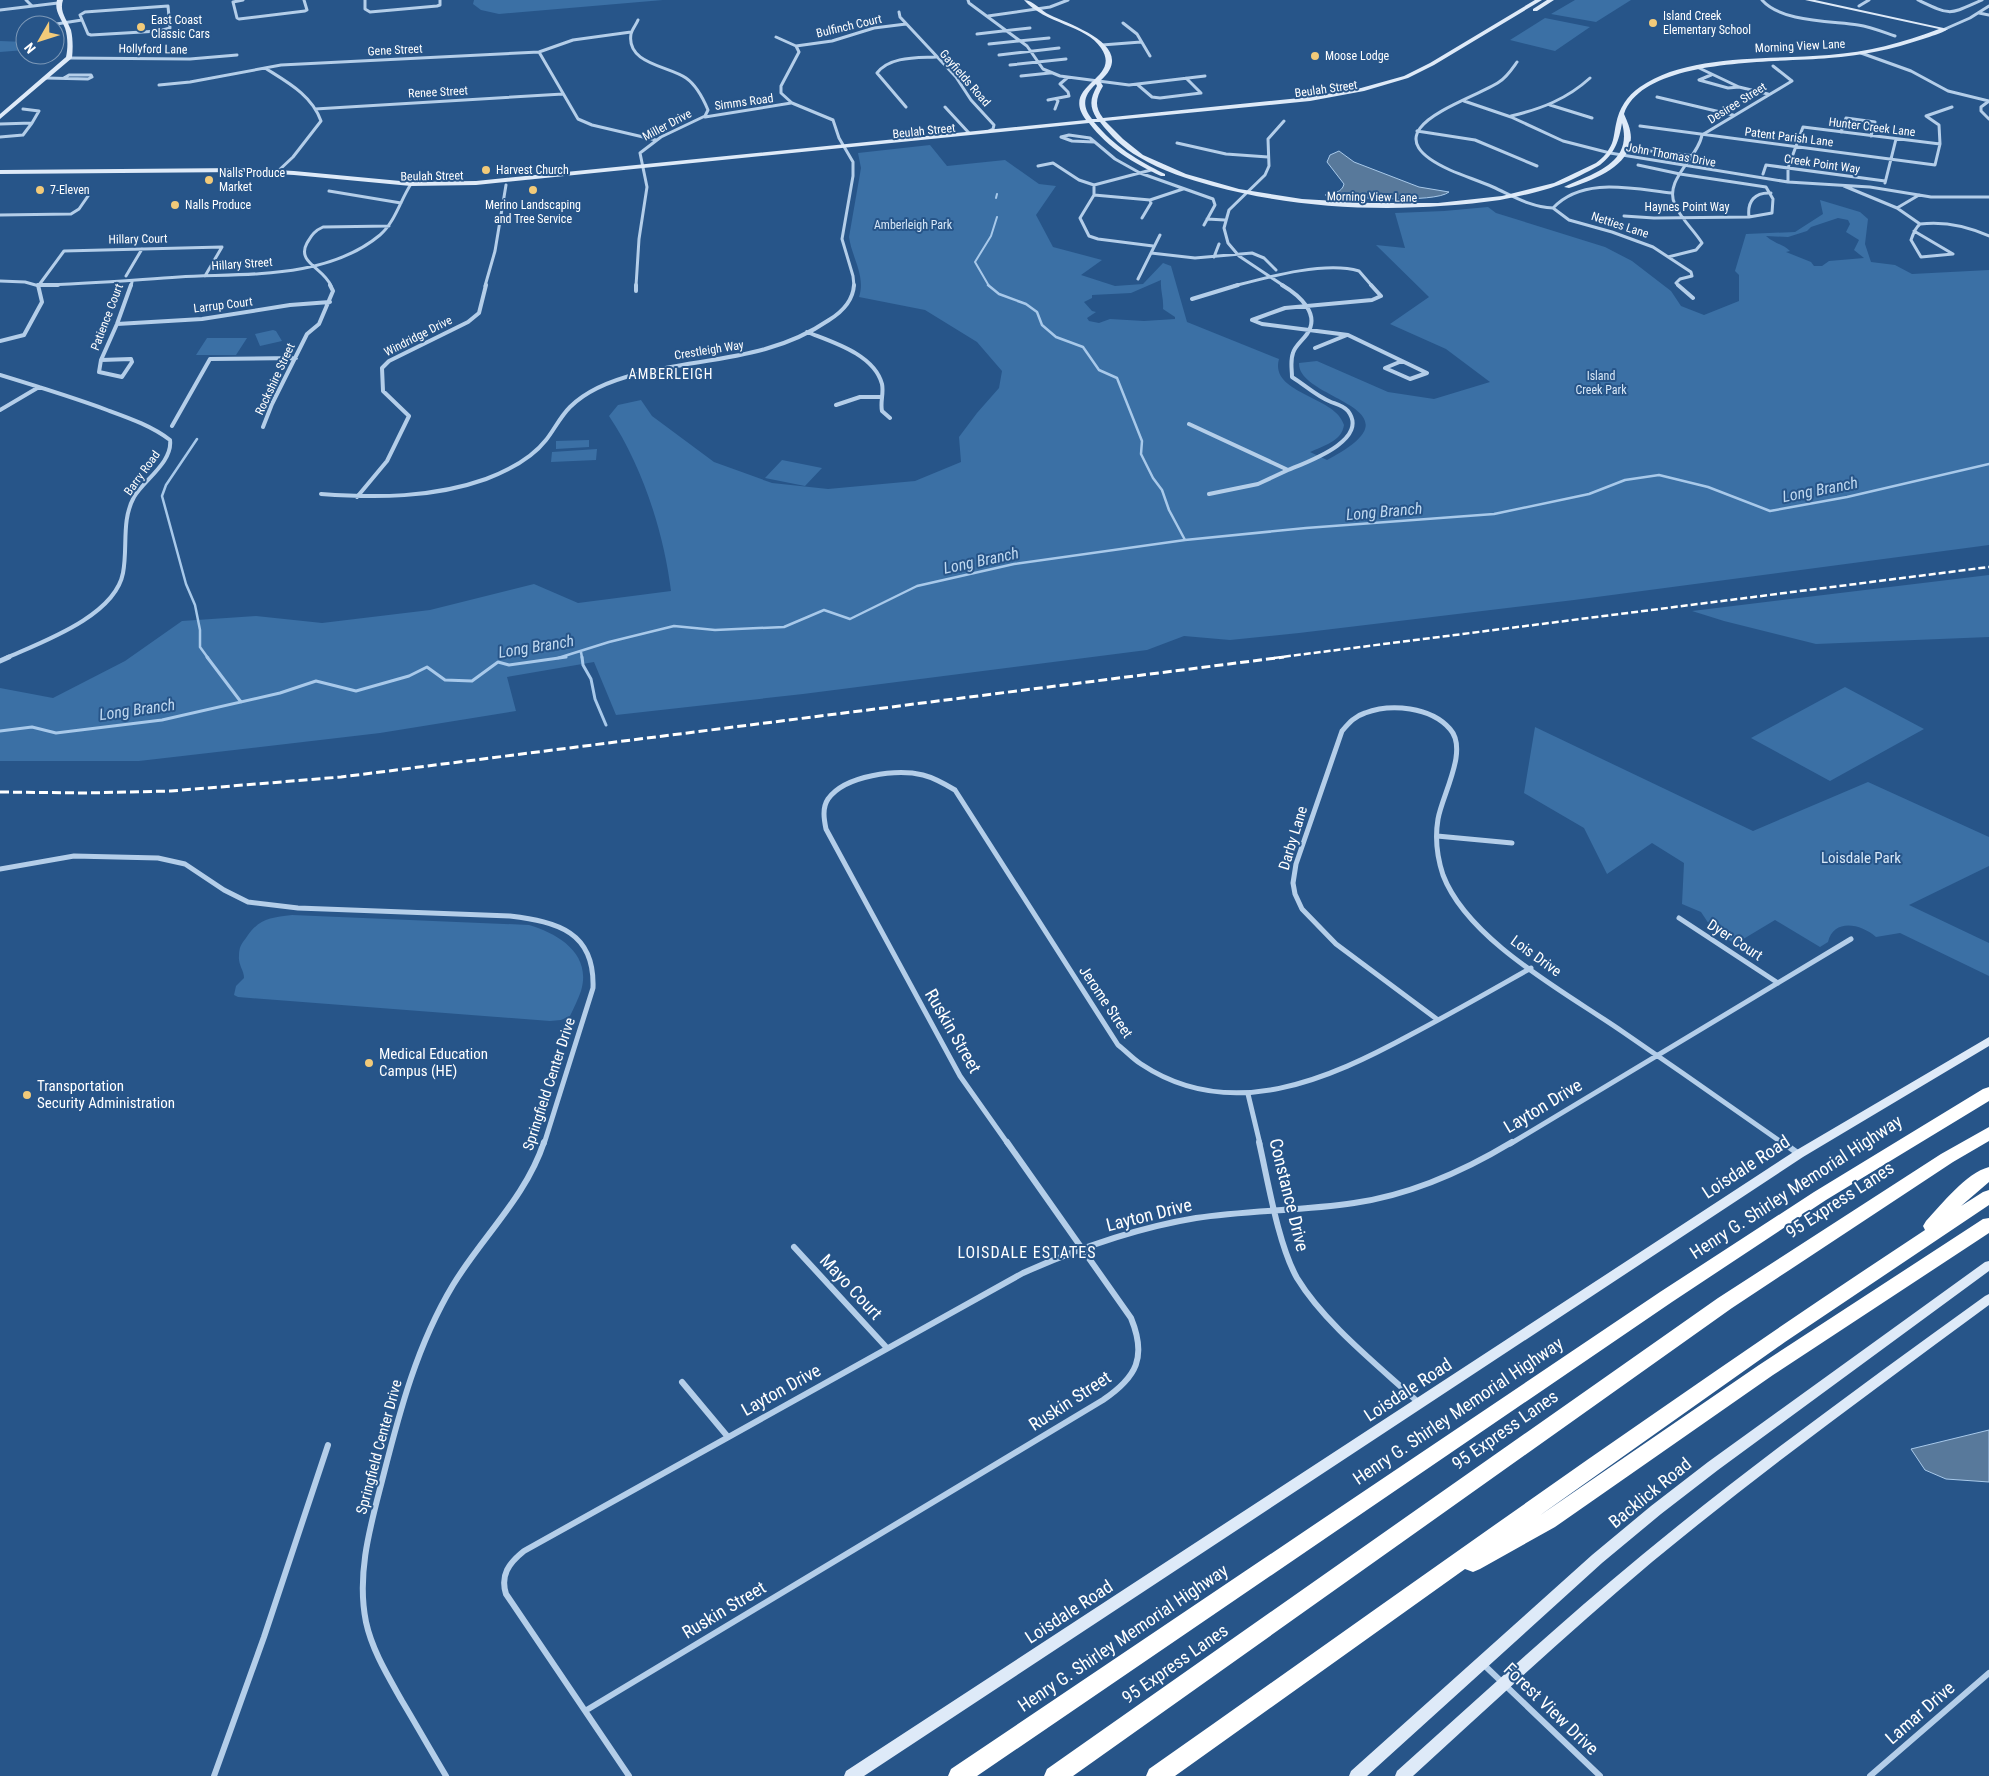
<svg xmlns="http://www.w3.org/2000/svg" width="1989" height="1776" font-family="'Roboto Condensed',sans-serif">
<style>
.green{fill:#3b70a5;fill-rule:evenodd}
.water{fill:#58799b;stroke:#a8c9ea}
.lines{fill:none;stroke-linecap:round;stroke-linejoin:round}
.stream-far2{stroke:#a8c9ea;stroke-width:2}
.stream-far1{stroke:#a8c9ea;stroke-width:2.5}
.stream{stroke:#a8c9ea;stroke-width:3}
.street-far3{stroke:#b4cee9;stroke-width:3}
.street-far2{stroke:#b4cee9;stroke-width:4}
.street-far1{stroke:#b4cee9;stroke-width:5}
.street{stroke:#b4cee9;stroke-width:6}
.secondary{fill:#deeaf8;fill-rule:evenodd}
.highway{fill:#fff;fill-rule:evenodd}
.rail-far1{stroke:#fff;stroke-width:2.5;stroke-dasharray:7 3;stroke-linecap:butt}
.rail{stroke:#fff;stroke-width:3;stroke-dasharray:9 4;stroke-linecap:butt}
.poi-dot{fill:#f2ca79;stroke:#275589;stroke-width:2}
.labels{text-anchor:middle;stroke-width:4;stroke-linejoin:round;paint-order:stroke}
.far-poi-label{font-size:12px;fill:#fff;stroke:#275589;text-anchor:start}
.far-street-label{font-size:12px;fill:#fff;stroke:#275589}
.far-park-label{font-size:12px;fill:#d7e7f7;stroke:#275589}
.far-neighbourhood-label{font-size:14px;letter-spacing:1px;fill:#fff;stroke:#275589}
.street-label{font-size:15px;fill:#fff;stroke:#275589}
.park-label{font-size:15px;fill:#d7e7f7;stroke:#275589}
.poi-label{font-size:15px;fill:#fff;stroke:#275589;text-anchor:start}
.water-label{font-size:16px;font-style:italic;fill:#bfd8f0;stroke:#275589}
.neighbourhood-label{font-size:16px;letter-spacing:1px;fill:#fff;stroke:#275589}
.near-street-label{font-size:18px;fill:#fff;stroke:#275589}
</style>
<rect width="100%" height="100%" fill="#275589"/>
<!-- green -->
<path class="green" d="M474,0H663L499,14L481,10L473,4Z
M1575,0H1631L1596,22L1551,14Z
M1545,18L1590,27L1555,51L1510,40Z
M0,41L25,42V50L0,52Z
M930,145L947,166L1005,160L1039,184L1056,186L1036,215L1053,247L1102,260L1081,275L1115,286L1143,284L1163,263L1171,266L1187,322L1279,359C1269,394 1336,396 1344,425C1342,441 1323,446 1310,452L1327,460C1429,407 1297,401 1299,363L1317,361L1388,392L1434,399L1490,382L1446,349L1390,324L1429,297L1376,245L1405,248L1395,213L1444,211L1488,207L1496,213L1605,247L1632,261L1671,291L1681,306L1704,315L1739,301V275L1735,271L1746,234L1795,232L1823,214L1820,200L1860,212L1868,219L1865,244L1871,262L1895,265L1912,274L1989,270V545L1574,600L1299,633L1230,640L1184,636L1147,650L803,694L616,715L594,662L507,677L516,711L380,733L139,761H0V688L53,698L125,661L182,621L256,616L322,623L430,610L534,584L578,603L671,591C664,533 642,465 609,416L618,405L641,400L652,416L714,462L772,483L828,489L915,481L961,462L959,437L977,413L999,388L1002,371L977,342L925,310L859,297C866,276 852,258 849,237L861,168L858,153ZM1838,218L1848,220L1850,224L1846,232L1859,240L1854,250L1864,258L1829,261L1822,266H1814L1811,262L1786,252L1790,251C1783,244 1775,244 1766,236L1788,237L1807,231L1811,227ZM1161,280C1160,290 1164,299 1163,309L1175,317V319L1144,321L1110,319L1099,323L1089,321L1087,318L1096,312L1092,311L1084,302L1092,298V295L1131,293Z
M273,330L276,331L282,341L260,346L255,334Z
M207,338H247L236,355H196Z
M589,440V447L556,449V441Z
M597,449L596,460L551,462L552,452Z
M782,460L822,468L805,486L765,478Z
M1989,575V637L1816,644L1724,621L1692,611Z
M1845,687L1924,729L1830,781L1751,738Z
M1535,727L1753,831L1868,782L1989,837V866L1909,905L1989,943V976L1900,933L1876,937C1861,924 1834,918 1828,942L1820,947L1775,920L1735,944L1713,930L1701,912L1682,904L1684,863L1652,843L1607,874L1584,828L1524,793Z
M292,915L529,925C559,934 592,954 581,991C578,999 574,1008 570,1016L561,1020L550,1021L238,997L234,995L236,986L244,978C244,970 238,965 239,956C239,948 241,944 246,938C259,918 270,918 292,915Z"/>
<!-- water -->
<path class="water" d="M1339,151L1354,162L1419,187L1449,192C1434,204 1346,197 1325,195C1333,193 1342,193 1344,184L1327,162L1330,155Z
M1989,1430V1482L1946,1479L1925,1470L1911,1449Z"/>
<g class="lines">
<!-- stream-far2 -->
<path class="stream-far2" d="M996,198L997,194
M989,286L975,262L991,236L997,217"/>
<!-- stream-far1 -->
<path class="stream-far1" d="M988,285L999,294L1026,304L1037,312L1042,325L1056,337L1083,347L1099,370L1117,378L1142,441L1141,454L1153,478L1162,490L1169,510L1185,540
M197,439L166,485L162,496L186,584L195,605L200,630V647L208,658
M581,652L582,658
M558,658L609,642L674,626L715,630L784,627L824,610L850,619L917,586L1014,564L1185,540L1306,528L1494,514L1589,494L1625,480L1659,475L1708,487L1770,511L1847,497L1989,464"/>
<!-- stream -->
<path class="stream" d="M207,657L241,702
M582,657L583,665L591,679L595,699L606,725
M0,731L32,727L56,733L162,720L280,693L316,681L356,691L409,676L427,667L445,680L472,681L498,662L509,665L566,657"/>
<!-- street-far3 -->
<path class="street-far3" d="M26,0L32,6
M243,0L233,2L237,18L239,19L305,11L307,10L304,0
M365,0V9L370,12L437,6L440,5V0
M968,0L969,3L1027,46L1043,69L1060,76L1129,85L1205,76
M1762,0C1781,22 1830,21 1858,25C1871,27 1883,32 1895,36
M1918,0C1952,16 1948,15 1982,0
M168,6L170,28L159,31L91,35L88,34L80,15L85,12Z
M1859,6L1869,0
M0,10L58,3
M899,12L900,17L956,77L971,100L994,125L993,129L989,131
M1979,13L1989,15
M988,16L1050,7L1068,0
M1123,23L1137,34L1150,56
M30,25L47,20L50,25
M50,25L82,20
M1945,29L1970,18L1989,6
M977,34L1030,28
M776,37L796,46L799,52L781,86V93L792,103L833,120L839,138L853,162V176L842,239L853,276L854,286
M989,44L1049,38
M1102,45L1141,42
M796,46L832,41L874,28L906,24
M539,52L578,119L592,125L656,140
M1861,53L1911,71L1948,91L1989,101
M999,55L1059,48
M69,58L190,59L237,55
M1517,62C1512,69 1507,77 1499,82C1469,102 1362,130 1450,170C1464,176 1479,181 1493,187C1513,196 1530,207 1553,208
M1010,65L1066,59
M1697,67L1739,87
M265,68C287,82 312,95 321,121L293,157L276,173
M1711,75L1699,80L1728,88L1739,87L1768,94
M1021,76L1050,73
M46,78L88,79L92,77L91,75H69L64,78
M159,85L190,82L281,65L539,52L573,40L631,32
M1138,85L1152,97L1160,98L1201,93L1186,78
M1657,97L1733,115
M1048,100L1069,96L1068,92L1060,84L1067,78
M1464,101L1511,117L1563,141L1610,153L1788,182L1870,187L1931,197H1989
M1989,101L1981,107V111L1989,119
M1550,105L1592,118
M906,107L877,73C890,56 917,58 936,57
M945,107L969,133
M23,109L39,111L32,123
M315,109L563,94
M1055,109L1058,101L1056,99
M1511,116C1541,109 1567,99 1590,78
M705,117L791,103
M1284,121L1268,139L1269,166L1265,175L1229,210L1224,228L1228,243L1239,256L1284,286
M0,124L32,123L23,135L0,137
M1640,126L1935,165L1940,144L1939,125L1926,116L1952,107
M1417,131L1475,140L1537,166
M1841,132L1846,118L1875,122L1871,136
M1094,142L1072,141L1061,137L1069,135L1090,138L1115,159L1140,173L1213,199L1215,205L1204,225
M1177,143L1226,154L1268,157
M1643,150L1695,156
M1638,165L1680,174L1766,187L1773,199L1772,213L1749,217
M1038,166L1053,163L1079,180L1094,185L1151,170
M1763,174L1766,165L1885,181
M1788,182V168L1803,127L1940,144
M1885,183L1896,139
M1094,185V195L1080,218L1089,236L1098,239L1153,246
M1844,186L1897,208
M329,191L401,203
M1672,193C1633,189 1583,176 1553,208L1569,220L1612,232L1653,247L1691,272L1692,276L1680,279L1676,283L1679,286
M1094,195L1150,200L1183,189
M1919,195L1897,208L1920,224
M0,215L71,214L79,209L88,196
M1624,216L1654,218L1749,217C1747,201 1755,192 1771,193
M1142,218L1151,203L1150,200
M1207,219L1225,220
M1920,224C1945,221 1967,226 1989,236
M1914,231L1953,254L1921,257L1911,240C1913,234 1915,228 1920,224
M1151,253L1195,258L1252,253L1264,258L1276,270
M1214,257L1219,244
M1668,257L1696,250L1702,243C1694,230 1681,219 1675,205C1663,180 1698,158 1702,135L1792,81L1773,66
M126,276L142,249
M1138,279L1160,235
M0,281L25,282L39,286
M39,285C86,284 132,280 179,277C244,273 326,280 380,235C395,222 400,201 411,184
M39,285L64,251L222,247L205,276
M131,286L132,282
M331,286C324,268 296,263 307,243C312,235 314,231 323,227L389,226
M485,286L495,251L506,185
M636,286L639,239L647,187L640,153L661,137L705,116L708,110C703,98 696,85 686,78C669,66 626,64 631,34C632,29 636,25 638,20
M1234,286C1268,277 1325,261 1359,271L1372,286"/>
<!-- street-far2 -->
<path class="street-far2" d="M39,285H58
M1371,285L1381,296L1372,300L1285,308L1252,320L1262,324L1348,335L1427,373L1410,379L1385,368L1402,361
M1678,285L1693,298
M636,291V285
M1192,299L1238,285
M117,324L202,319L290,305L330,302
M807,332C832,342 874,354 882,384C884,393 880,402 882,411L890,418
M0,341L24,335L42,302L38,285
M1315,348L1347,335
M131,359L132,362L122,377L99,372L101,360Z
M101,360L117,324L131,285
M0,375C36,386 72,397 107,410C129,418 152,426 170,440C173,462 144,480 134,497C121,521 128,547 123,573C115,616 42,642 6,658
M836,405L860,397H882
M0,410L39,387
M1189,424L1288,470C1307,462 1370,440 1348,411C1344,406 1336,404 1331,402C1316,396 1305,385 1292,377C1292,369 1290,361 1293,353C1295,346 1302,341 1307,334C1321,314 1299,295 1282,285
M172,426L210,359L296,358
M263,427L272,404L307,334L319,324L333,291L330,285
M321,494C376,498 433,498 486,479C507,471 532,458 546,440C554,430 560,417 570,407C588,389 613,380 637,374C704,357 769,361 829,320C842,312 853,301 854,285
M1209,494L1258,484L1288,470
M357,497L387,461L409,416L383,391L382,368L389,361L468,322L479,313L486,285"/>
<!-- street-far1 -->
<path class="street-far1" d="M0,661L9,657
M1437,836L1512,843
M0,869L74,856L158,858L185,864L224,890L248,902L298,908L510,916C558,922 595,932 593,988L544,1144
M1679,918L1778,983
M1438,1020L1336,944L1302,909L1295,894L1293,883L1296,864L1342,731C1349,723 1355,716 1365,713C1391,703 1431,707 1450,729C1469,750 1442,795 1438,819C1435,837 1437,857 1443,875C1468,941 1567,993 1623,1032C1677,1069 1730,1106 1784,1144
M1248,1094L1260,1144
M1008,1144L960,1076L826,829C824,819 822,808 828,799C845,775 897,769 923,775C935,778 945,784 955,790L1118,1045C1126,1051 1133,1059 1141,1064C1231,1124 1329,1079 1412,1034C1452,1013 1492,990 1531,968
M1510,1144L1851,939"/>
<!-- street -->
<path class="street" d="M1259,1142C1268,1181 1278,1244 1297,1278C1325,1324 1379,1366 1419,1403
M1782,1142L1799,1154
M794,1247L887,1348
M682,1382L728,1437
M1483,1664L1600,1776
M585,1711L1103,1400C1137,1377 1147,1357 1131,1318L1007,1142
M214,1776L264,1637L328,1445
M446,1776C431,1751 417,1726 402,1701C388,1676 372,1650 366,1622C356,1573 371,1524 383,1477C400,1410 417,1345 453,1285C482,1237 526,1197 544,1142
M629,1776L506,1594C500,1575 509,1563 524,1551L1023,1273C1079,1248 1135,1228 1196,1218C1248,1210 1302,1211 1354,1203C1410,1195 1464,1171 1512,1142
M1870,1776L1989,1673"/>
<!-- secondary -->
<path class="secondary" d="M57,0H63C59,12 67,19 71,30C73,39 73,49 72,58L0,119V114L66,57C68,48 68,37 65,28C61,18 54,11 57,0Z
M1024,0C1033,0 1041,11 1050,15C1073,26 1139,47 1100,81L1103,86C1096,98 1094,106 1103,118L1310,97L1361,88L1404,76L1430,63L1535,0H1542L1434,65L1408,78L1364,91L1310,101L1105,121L1123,139L1143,155L1186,174L1239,189L1302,199L1370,203H1438L1502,196L1554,183L1596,163C1601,159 1606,155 1609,149C1614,142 1614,133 1616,124C1619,108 1627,96 1640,87C1688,53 1772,60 1829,55C1867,52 1903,43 1939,29L1805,0H1815L1948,29C1941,34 1931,36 1923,39C1893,49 1861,56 1829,58C1780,63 1644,56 1624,114C1628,123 1633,134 1630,144C1625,169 1590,181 1569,188L1564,187C1569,184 1576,182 1582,179C1608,168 1631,155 1622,123C1619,141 1615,153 1600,165C1587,172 1573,180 1559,185C1543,191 1517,197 1500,200C1406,213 1305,211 1213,186C1188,179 1162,171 1139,157C1124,149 1110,135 1100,122H1094C1115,147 1137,160 1165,174V176H1161C1132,162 1109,149 1089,123L476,185L411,186L294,175L241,172L0,174V170L241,168L294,171L411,182L476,181L1086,120C1059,84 1123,80 1101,48C1086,25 1045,24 1024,0ZM1096,84L1097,86C1090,99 1089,106 1097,119H1092C1081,105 1084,95 1096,84Z
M1547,0H1554L1537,11H1533V9Z
M1989,1037V1046L1803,1157L864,1776H844L846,1771L1795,1151Z
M1989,1261V1271L1718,1470L1661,1514L1602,1563L1367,1776H1349L1351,1771L1592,1555L1651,1506L1708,1462L1985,1262Z
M1989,1294V1305C1875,1389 1761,1472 1652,1562C1570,1631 1492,1704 1413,1776H1395L1397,1771C1478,1699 1558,1624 1642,1555C1752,1464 1869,1380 1985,1296Z"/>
<!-- highway -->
<path class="highway" d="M1989,1087V1101L1826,1200L1672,1302L977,1776H948L951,1769L1660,1292L1814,1192L1983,1089Z
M1989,1127V1141L1953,1162L1732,1308L1073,1776H1044L1047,1769L1718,1298L1941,1154Z
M1989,1167V1182L1961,1206L1983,1192L1989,1190V1205L1785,1342L1539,1516L1759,1365L1983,1219L1989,1218V1233L1773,1375L1555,1527L1480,1569L1473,1572L1465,1569L1175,1776H1146L1149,1769C1407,1588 1662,1403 1925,1230L1923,1226L1926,1221C1942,1204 1966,1173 1989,1167Z"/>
<!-- rail-far1 -->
<path class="rail-far1" d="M1274,658L1989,567"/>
<!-- rail -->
<path class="rail" d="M0,792L85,793L171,791L341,777L1284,657"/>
</g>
<!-- markers -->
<g class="poi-dot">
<circle cx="1653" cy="23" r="5"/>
<circle cx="141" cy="27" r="5"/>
<circle cx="1315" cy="56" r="5"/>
<circle cx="486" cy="170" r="5"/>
<circle cx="209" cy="180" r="5"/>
<circle cx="40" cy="190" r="5"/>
<circle cx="533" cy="190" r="5"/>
<circle cx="175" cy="205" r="5"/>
<circle cx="369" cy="1063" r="5"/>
<circle cx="27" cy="1095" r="5"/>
</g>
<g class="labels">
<!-- far-poi labels -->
<g class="far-poi-label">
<text x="1663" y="20">Island Creek<tspan x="1663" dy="14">Elementary School</tspan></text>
<text x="151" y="24">East Coast<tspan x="151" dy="14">Classic Cars</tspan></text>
<text x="1325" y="60">Moose Lodge</text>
<text x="496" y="174">Harvest Church</text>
<text x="219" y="177">Nalls Produce<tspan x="219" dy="14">Market</tspan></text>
<text x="50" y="194">7-Eleven</text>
<text x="185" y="209">Nalls Produce</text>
<text x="533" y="209" text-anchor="middle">Merino Landscaping<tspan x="533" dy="14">and Tree Service</tspan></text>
</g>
<!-- far-street labels -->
<g class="far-street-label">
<text transform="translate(849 26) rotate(-13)" y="4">Bulfinch Court</text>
<text transform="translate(1800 46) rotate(-3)" y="4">Morning View Lane</text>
<text transform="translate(153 49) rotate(1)" y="4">Hollyford Lane</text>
<text transform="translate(395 50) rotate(-3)" y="4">Gene Street</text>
<text transform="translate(965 78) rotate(49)" y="4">Gayfields Road</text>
<text transform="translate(1326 89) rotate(-8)" y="4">Beulah Street</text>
<text transform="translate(438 92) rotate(-3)" y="4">Renee Street</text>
<text transform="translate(744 102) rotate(-8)" y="4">Simms Road</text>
<text transform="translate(1737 103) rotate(-32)" y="4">Desiree Street</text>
<text transform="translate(667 125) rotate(-28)" y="4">Miller Drive</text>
<text transform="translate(1872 127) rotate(7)" y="4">Hunter Creek Lane</text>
<text transform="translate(924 131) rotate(-6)" y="4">Beulah Street</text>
<text transform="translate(1789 137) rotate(7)" y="4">Patent Parish Lane</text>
<text transform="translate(1671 155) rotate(10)" y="4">John Thomas Drive</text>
<text transform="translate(1822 164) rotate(8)" y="4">Creek Point Way</text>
<text transform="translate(432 176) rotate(-1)" y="4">Beulah Street</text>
<text transform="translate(1372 197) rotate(1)" y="4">Morning View Lane</text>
<text x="1687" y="211">Haynes Point Way</text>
<text transform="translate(1620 225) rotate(18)" y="4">Netties Lane</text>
<text transform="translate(138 239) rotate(-1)" y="4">Hillary Court</text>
<text transform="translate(242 264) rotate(-4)" y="4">Hillary Street</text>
<text transform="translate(223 305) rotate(-7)" y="4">Larrup Court</text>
<text transform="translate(107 317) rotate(-69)" y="4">Patience Court</text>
<text transform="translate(418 336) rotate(-27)" y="4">Windridge Drive</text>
<text transform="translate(709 350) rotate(-9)" y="4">Crestleigh Way</text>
<text transform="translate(275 379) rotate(-65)" y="4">Rockshire Street</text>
<text transform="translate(142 473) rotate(-54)" y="4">Barry Road</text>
</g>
<!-- far-park labels -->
<g class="far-park-label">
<text x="913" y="229">Amberleigh Park</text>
<text x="1601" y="380">Island<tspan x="1601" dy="14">Creek Park</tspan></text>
</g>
<!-- far-neighbourhood labels -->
<g class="far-neighbourhood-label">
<text x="671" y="379">AMBERLEIGH</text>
</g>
<!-- street labels -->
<g class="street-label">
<text transform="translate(1293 838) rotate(-73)" y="5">Darby Lane</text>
<text transform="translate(1735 940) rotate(33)" y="5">Dyer Court</text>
<text transform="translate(1536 956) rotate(36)" y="5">Lois Drive</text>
<text transform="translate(1106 1002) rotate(56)" y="5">Jerome Street</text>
<text transform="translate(549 1084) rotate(-72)" y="5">Springfield Center Drive</text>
<text transform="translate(379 1447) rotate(-75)" y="5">Springfield Center Drive</text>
</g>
<!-- park labels -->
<g class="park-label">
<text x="1861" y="863">Loisdale Park</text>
</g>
<!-- poi labels -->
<g class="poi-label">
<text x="379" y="1059">Medical Education<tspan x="379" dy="17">Campus (HE)</tspan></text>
<text x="37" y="1091">Transportation<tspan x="37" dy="17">Security Administration</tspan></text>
</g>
<!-- water labels -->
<g class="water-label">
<text transform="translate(1820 489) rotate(-11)" y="6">Long Branch</text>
<text transform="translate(1384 511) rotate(-5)" y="6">Long Branch</text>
<text transform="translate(981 560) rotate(-12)" y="6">Long Branch</text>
<text transform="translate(536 646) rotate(-9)" y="6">Long Branch</text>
<text transform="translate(137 709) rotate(-8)" y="6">Long Branch</text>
</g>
<!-- neighbourhood labels -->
<g class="neighbourhood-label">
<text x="1027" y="1258">LOISDALE ESTATES</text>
</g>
<!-- near-street labels -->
<g class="near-street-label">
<text transform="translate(953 1031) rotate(60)" y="6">Ruskin Street</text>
<text transform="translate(1543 1106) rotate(-31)" y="6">Layton Drive</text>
<text transform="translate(1746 1167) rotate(-33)" y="6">Loisdale Road</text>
<text transform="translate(1796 1187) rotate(-33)" y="6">Henry G. Shirley Memorial Highway</text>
<text transform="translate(1289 1195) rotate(76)" y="6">Constance Drive</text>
<text transform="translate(1840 1200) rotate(-33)" y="6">95 Express Lanes</text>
<text transform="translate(1149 1215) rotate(-14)" y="6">Layton Drive</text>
<text transform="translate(851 1287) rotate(47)" y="6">Mayo Court</text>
<text transform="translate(781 1390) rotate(-29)" y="6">Layton Drive</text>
<text transform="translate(1408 1390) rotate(-33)" y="6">Loisdale Road</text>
<text transform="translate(1070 1401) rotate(-33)" y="6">Ruskin Street</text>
<text transform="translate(1458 1411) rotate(-34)" y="6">Henry G. Shirley Memorial Highway</text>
<text transform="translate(1505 1430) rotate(-35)" y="6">95 Express Lanes</text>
<text transform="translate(1650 1493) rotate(-39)" y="6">Backlick Road</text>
<text transform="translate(724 1610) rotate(-31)" y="6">Ruskin Street</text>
<text transform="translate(1069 1612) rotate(-33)" y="6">Loisdale Road</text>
<text transform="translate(1123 1638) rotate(-34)" y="6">Henry G. Shirley Memorial Highway</text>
<text transform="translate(1175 1664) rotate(-35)" y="6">95 Express Lanes</text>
<text transform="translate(1551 1709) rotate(44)" y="6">Forest View Drive</text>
<text transform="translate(1920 1713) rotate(-41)" y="6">Lamar Drive</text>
</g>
</g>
<!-- north arrow -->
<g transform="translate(40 40) rotate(231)"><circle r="24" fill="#275589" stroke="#7d99b8"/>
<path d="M0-4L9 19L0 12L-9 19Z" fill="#f2ca79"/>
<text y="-8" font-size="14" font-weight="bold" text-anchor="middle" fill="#ffffff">N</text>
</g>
</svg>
